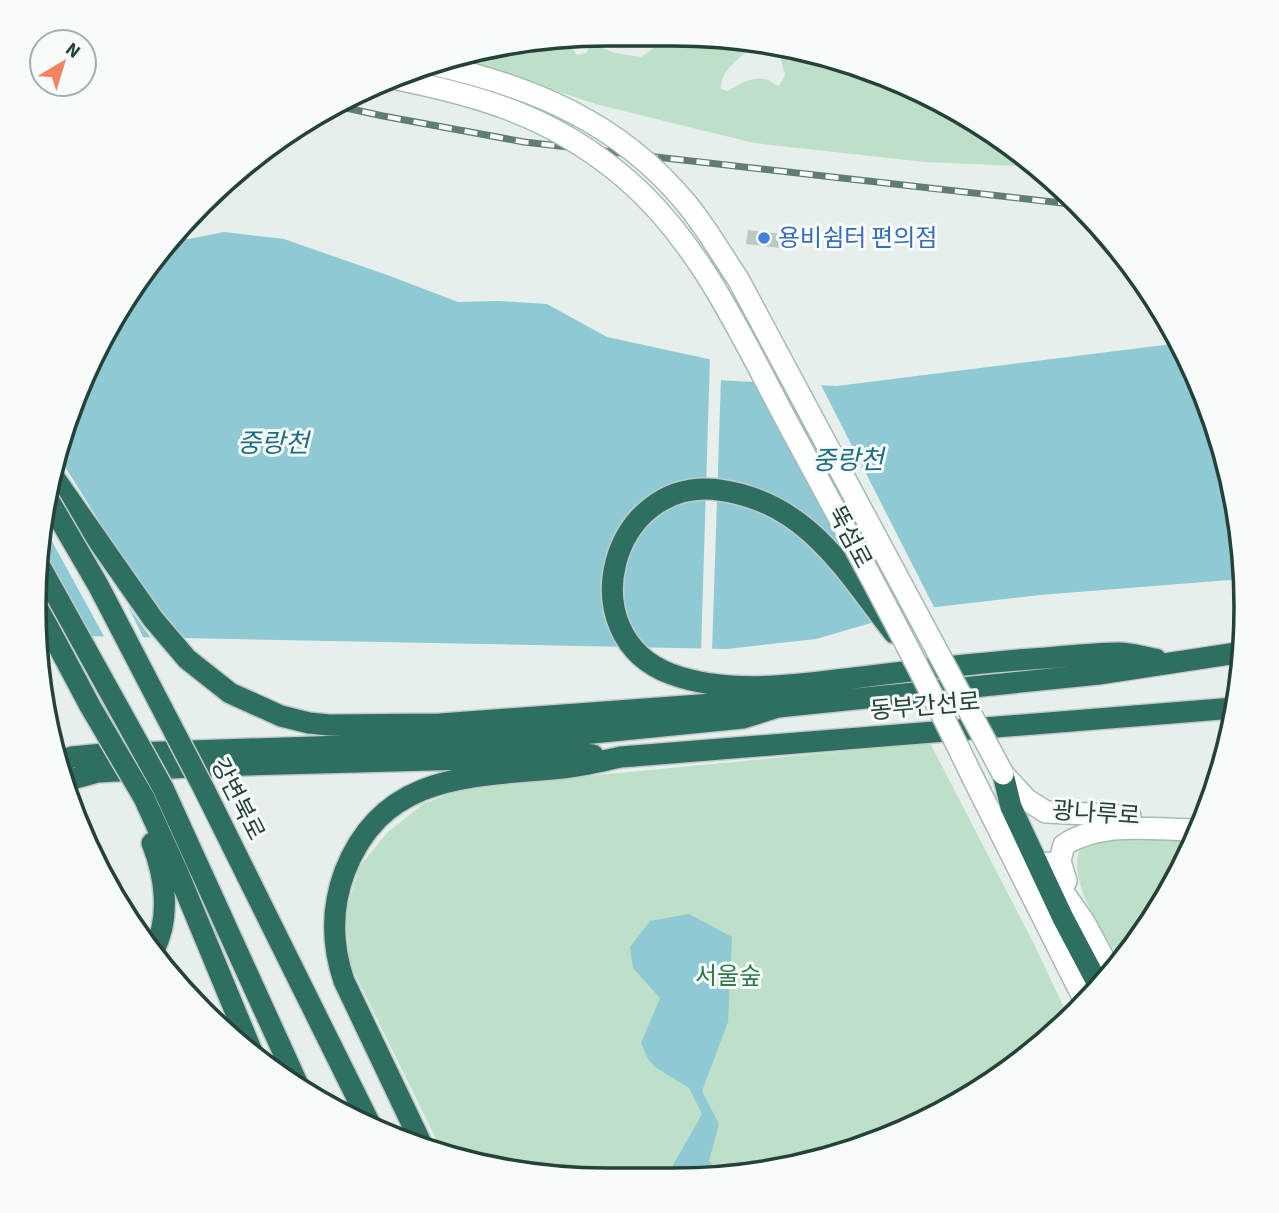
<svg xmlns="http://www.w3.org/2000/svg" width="1279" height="1213" font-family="'Source Sans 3','Noto Sans KR',sans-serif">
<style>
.green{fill:#bfe0c8}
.water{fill:#8ec9d4}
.pier{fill:#e6efeb}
.building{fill:#bbcac4}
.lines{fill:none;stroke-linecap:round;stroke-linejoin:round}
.secondary-casing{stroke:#a4bbb3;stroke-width:24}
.highway-casing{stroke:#c2cac8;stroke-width:24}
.secondary{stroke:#fff;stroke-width:21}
.highway{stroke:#2f6f62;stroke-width:21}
.rail-casing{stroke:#5f7d75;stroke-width:7}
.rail{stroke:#f7fbf9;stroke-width:4.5;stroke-dasharray:13;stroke-linecap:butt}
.secondary-bridge-casing{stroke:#a4bbb3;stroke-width:24;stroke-linecap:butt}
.highway-bridge-casing{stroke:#c2cac8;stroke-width:24;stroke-linecap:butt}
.secondary-bridge{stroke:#fff;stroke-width:21}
.highway-bridge{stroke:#2f6f62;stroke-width:21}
.shop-dot{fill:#3f7fe0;stroke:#f7fbf9;stroke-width:2.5}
.labels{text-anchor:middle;stroke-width:6;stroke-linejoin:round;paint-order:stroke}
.shop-label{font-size:24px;fill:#366cbe;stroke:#f7fbf9;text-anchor:start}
.street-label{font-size:24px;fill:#24423a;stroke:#f7fbf9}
.park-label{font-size:24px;fill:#2d7a4b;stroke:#f7fbf9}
.water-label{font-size:26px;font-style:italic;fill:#1c6f80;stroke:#f7fbf9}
.rim{fill:none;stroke:#24423a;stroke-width:3.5}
</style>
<rect width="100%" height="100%" fill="#e6efeb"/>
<!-- green -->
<path class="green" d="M621,35L764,48L761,53L749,49C737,61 720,71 721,89L728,91C739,84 754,75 768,80C772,82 775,85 779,86L785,75L781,60L786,52L782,49L821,53L926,93L956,111V114C985,130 1013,144 1038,167L925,162L754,143L599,105L453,57L494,44L564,37L577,55L586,53L592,44L615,53L641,57L654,48C638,43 622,46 604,44Z
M930,743L1033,942L1069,1018L1050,1038L959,1103L856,1149L747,1175L494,1169L443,1153L350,964L345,915L359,867L388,832L423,804L464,788Z
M1109,839L1194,840L1186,860L1121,962C1104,932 1063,878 1082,844Z"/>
<!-- water -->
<path class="water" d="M224,232L284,239L390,276L458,302L499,301L547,304L607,337L713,360L716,380L837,386L1180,343L1215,423L1241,532L1242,579L1040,595L919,609L816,639L727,649L37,635L35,569L64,423L110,320L169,237L189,239Z
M689,914L732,937L728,1022L702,1091L719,1124L709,1161L716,1169C738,1172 757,1161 779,1167L747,1175L675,1173L673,1165L702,1114L689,1088L655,1067L648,1059L641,1043L660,998L633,968L630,947L650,921Z"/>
<!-- pier -->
<path class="pier" d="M710,356L716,358L719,377H721L712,652H701Z
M758,379L819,381L936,611L919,612L880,624L839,535Z
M57,454L153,607L177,642L153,641L128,606L145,641L106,640L43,525Z"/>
<!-- building -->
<path class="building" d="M748,230L782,234L780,248L746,244Z"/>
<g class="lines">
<!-- secondary casing -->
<g class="secondary-casing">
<path id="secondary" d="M1003,774L1027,800L1046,812L1130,816
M974,780L1085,1001
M1048,863L1063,892L1084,922L1111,972
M1066,881L1060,861L1064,845C1102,820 1154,830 1198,830"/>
</g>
<!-- highway casing -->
<g class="highway-casing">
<path id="highway" d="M53,476L153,619L187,659L230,693L281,716L309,723L329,725L440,724L740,702L772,706
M36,604L90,706
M894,633C844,569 807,502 719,490C610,476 569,636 671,674C725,694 789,686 845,679C911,671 978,662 1045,658C1069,656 1094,653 1119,653C1131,653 1144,657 1156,659
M57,763L72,757L103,754L431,743L562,736L743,718L778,707L1099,674L1243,652
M1003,774L1011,807L1063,918L1099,986
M62,782L98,772L211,766L469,759L562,752L593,755
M163,788L300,1089
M204,789L372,1128
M144,798L178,873L253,1054
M152,843C165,876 171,917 154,950
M423,1147L344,981C331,943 331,908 345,871C384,771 474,777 563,768C582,766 602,761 621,757L1234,708"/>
</g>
<!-- secondary -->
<use href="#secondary" class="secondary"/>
<!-- highway -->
<use href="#highway" class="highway"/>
<!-- rail casing -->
<g class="rail-casing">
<path id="rail" d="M337,106L383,116L524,142L1079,205"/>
</g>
<!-- rail -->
<use href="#rail" class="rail"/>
<!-- secondary-bridge casing -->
<g class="secondary-bridge-casing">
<path id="secondary-bridge" d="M431,64C531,86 619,122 686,203C706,227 721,254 738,279L1003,774
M387,77C479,95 553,116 626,179C702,244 744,342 791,429C854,545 917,661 974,780"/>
</g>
<!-- highway-bridge casing -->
<g class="highway-bridge-casing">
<path id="highway-bridge" d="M48,499L98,585L204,789
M36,559L163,788
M90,706L144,798"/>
</g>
<!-- secondary-bridge -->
<use href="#secondary-bridge" class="secondary-bridge"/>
<!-- highway-bridge -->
<use href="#highway-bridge" class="highway-bridge"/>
</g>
<!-- markers -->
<circle class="shop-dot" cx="764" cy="238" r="7"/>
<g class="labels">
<!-- shop labels -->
<g class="shop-label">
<text x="778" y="246">용비쉼터 편의점</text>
</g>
<!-- street labels -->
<g class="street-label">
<text transform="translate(850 537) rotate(62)" y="8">뚝섬로</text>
<text transform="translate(925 706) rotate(-5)" y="8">동부간선로</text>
<text transform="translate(238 799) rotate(63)" y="8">강변북로</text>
<text transform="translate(1096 813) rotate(4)" y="8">광나루로</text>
</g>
<!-- park labels -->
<g class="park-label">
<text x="728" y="984">서울숲</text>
</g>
<!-- water labels -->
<g class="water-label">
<text x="273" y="452">중랑천</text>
<text transform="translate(848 460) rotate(-1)" y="9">중랑천</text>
</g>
</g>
<!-- crop -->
<path d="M0 0H1279V1213H0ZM607 46H673A561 561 0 0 1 1234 607V607A561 561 0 0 1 673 1168H607A561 561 0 0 1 46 607V607A561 561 0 0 1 607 46Z" fill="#f7fbf9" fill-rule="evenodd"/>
<path class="rim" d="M607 46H673A561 561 0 0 1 1234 607V607A561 561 0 0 1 673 1168H607A561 561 0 0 1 46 607V607A561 561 0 0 1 607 46Z"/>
<!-- north arrow -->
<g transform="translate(63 63) rotate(38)"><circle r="33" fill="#f7fbf9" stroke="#a3b1ad" stroke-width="2"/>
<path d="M0-5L12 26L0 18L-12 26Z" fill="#f4845f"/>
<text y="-10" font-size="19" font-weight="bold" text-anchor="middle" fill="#24423a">N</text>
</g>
</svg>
